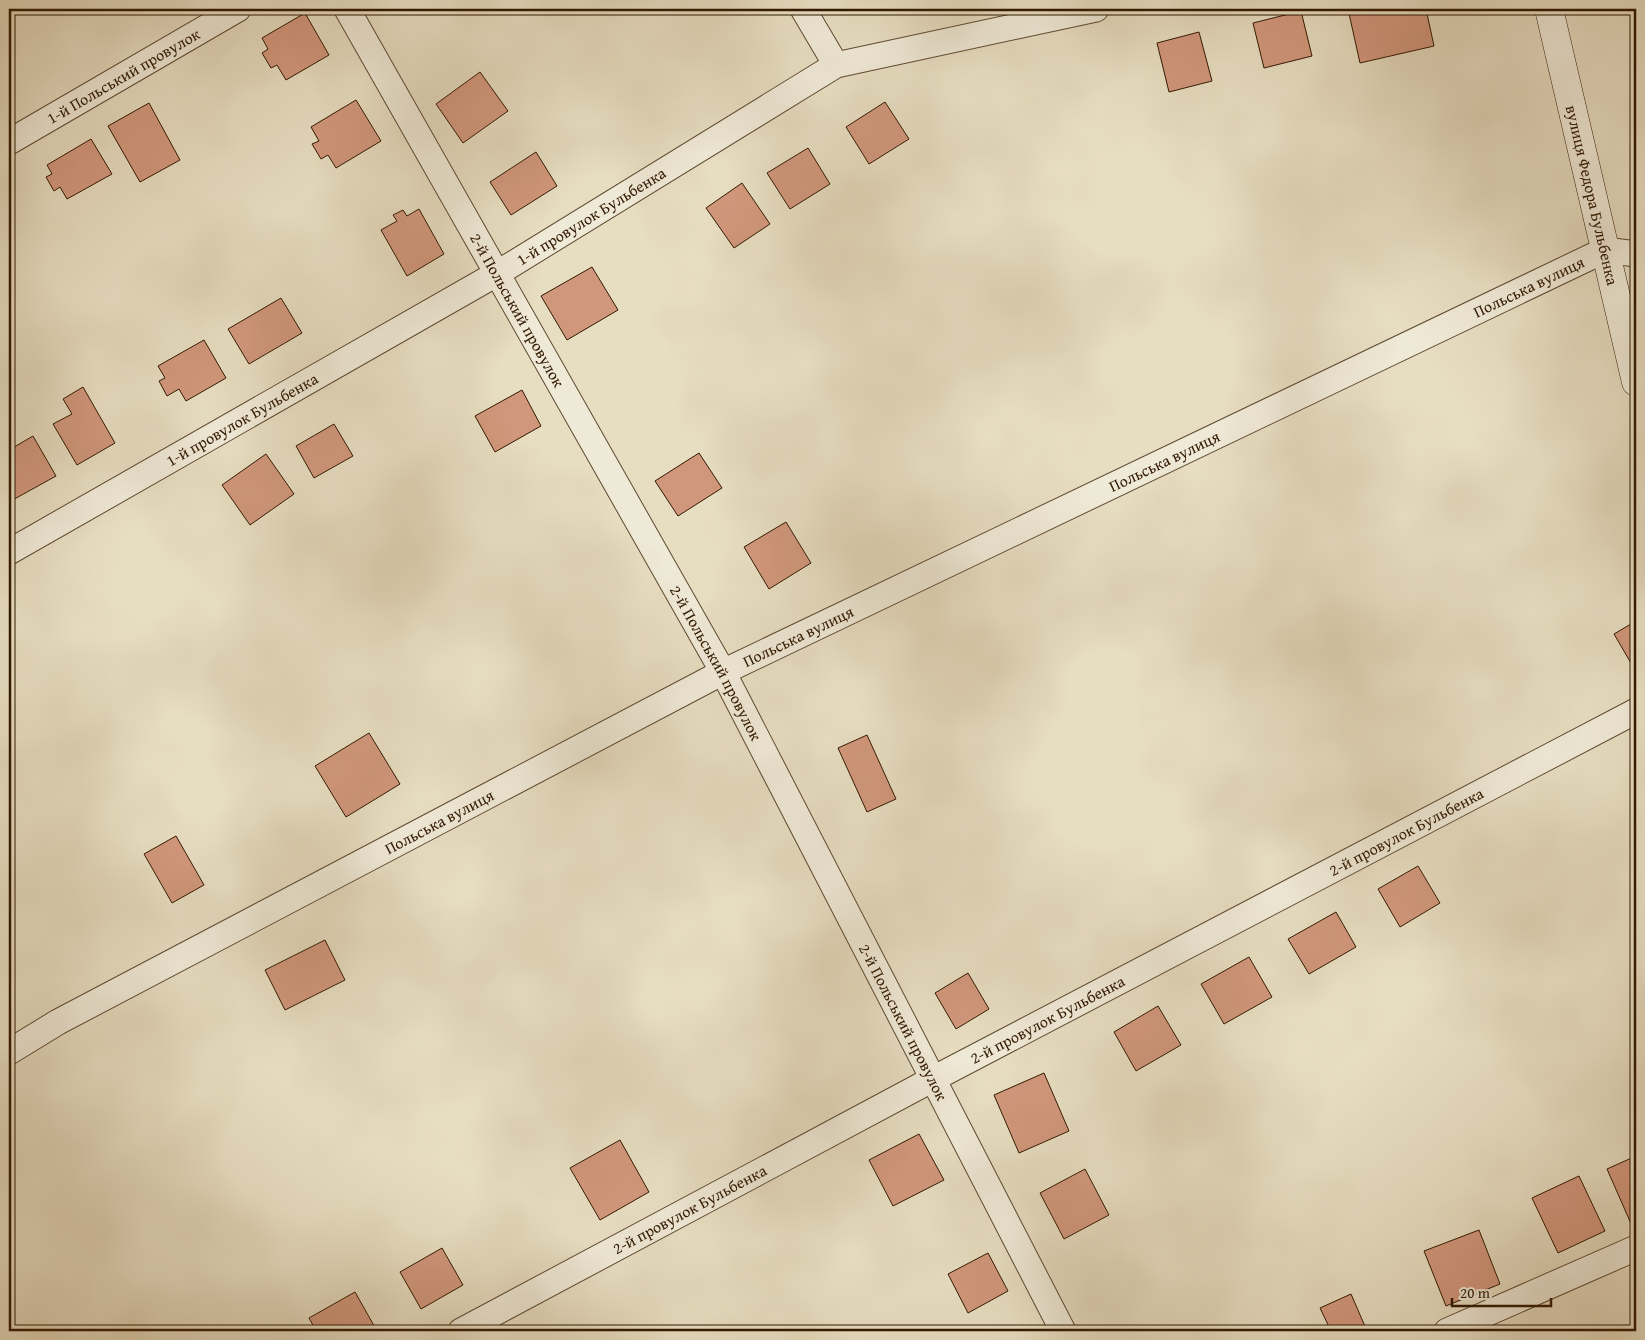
<svg xmlns="http://www.w3.org/2000/svg" width="1645" height="1340" font-family="'Gentium Book Plus',serif">
<style>
.building{fill:#d1977c;stroke:#311900}
.lines{fill:none;stroke-linecap:round;stroke-linejoin:round}
.street-casing{stroke:#5e4a30;stroke-width:27}
.secondary-casing{stroke:#311900;stroke-width:29}
.street{stroke:#efe9d7;stroke-width:25}
.secondary{stroke:#efe9d7;stroke-width:28}
.labels{text-anchor:middle;stroke-width:4.5;stroke-linejoin:round;paint-order:stroke}
.street-label{font-size:16px;fill:#311900;stroke:#efe9d7}
</style>
<rect width="100%" height="100%" fill="#e7ddc1"/>
<filter id="stains"><feTurbulence type="fractalNoise" baseFrequency=".004" numOctaves="4"/><feColorMatrix values="0 0 0 0 .2 0 0 0 0 .09 0 0 0 0 .02 0 0 0 .5 -.17"/></filter>
<radialGradient id="worn" r=".72"><stop offset=".6" stop-color="#630" stop-opacity="0"/><stop offset="1" stop-color="#630" stop-opacity=".3"/></radialGradient>
<!-- building -->
<path class="building" d="M1348,9H1426L1434,46L1360,63Z
M1301,11L1312,56L1264,68L1253,23Z
M305,13L329,55L286,80L277,65L271,68L262,53L268,49L262,38Z
M1199,32L1212,81L1169,92L1157,43Z
M480,72L508,111L463,143L436,104Z
M356,100L381,141L336,168L328,155L321,159L312,144L319,141L311,127Z
M885,102L909,139L869,164L846,127Z
M149,103L180,160L140,182L108,126Z
M91,139L112,174L67,199L60,187L54,191L46,177L52,174L47,165Z
M808,148L830,184L790,209L767,173Z
M536,152L557,186L511,215L490,182Z
M742,183L770,224L734,248L706,208Z
M419,209L444,254L407,276L381,230L397,221L393,215L403,210L407,216Z
M592,267L618,310L567,340L541,296Z
M281,298L302,333L249,364L228,329Z
M204,340L226,378L186,401L179,389L167,396L159,381L165,378L158,366Z
M83,387L115,443L77,465L53,424L72,414L63,399Z
M522,390L541,426L495,452L475,416Z
M334,424L353,456L314,478L296,446Z
M33,436L56,476L9,502V450Z
M699,453L722,488L678,516L655,481Z
M266,454L294,494L250,525L222,485Z
M786,522L811,563L769,589L744,547Z
M1636,621V669L1635,670L1614,634Z
M369,733L400,784L346,817L315,766Z
M867,735L896,799L867,812L838,748Z
M176,836L204,885L172,903L144,854Z
M1418,866L1440,903L1400,927L1378,889Z
M1336,912L1356,947L1309,974L1288,939Z
M325,940L345,980L285,1010L265,970Z
M1249,957L1272,997L1224,1024L1201,984Z
M968,973L989,1009L956,1029L935,993Z
M1158,1006L1181,1045L1136,1071L1114,1032Z
M1044,1073L1069,1131L1019,1153L994,1095Z
M919,1134L944,1180L893,1206L869,1160Z
M620,1140L649,1192L600,1220L570,1168Z
M1636,1156V1224L1632,1226L1607,1169Z
M1085,1169L1109,1215L1064,1239L1040,1193Z
M1579,1176L1605,1231L1558,1253L1532,1198Z
M1479,1230L1500,1284L1446,1306L1424,1251Z
M442,1248L463,1285L421,1309L400,1272Z
M988,1253L1008,1291L968,1313L948,1274Z
M355,1292L377,1331H316L309,1318Z
M1351,1294L1367,1331H1331L1320,1308Z"/>
<g class="lines">
<!-- street casing -->
<g class="street-casing">
<g id="street">
<path id="s1" d="M347,9L723,672L1063,1331"/>
<path d="M803,9L836,65"/>
<path id="s2" d="M9,142L238,9"/>
<path id="s3" d="M9,552L498,273L836,65L1096,9"/>
<path id="s4" d="M9,1052L58,1022L723,672L1605,250L1636,254"/>
<path id="s5" d="M461,1331L933,1079L1636,711"/>
<path d="M1447,1331L1636,1248"/>
</g>
</g>
<!-- secondary casing -->
<g class="secondary-casing">
<g id="secondary">
<path id="s6" d="M1549,9L1636,382"/>
</g>
</g>
<!-- street -->
<use href="#street" class="street"/>
<!-- secondary -->
<use href="#secondary" class="secondary"/>
</g>
<g class="labels">
<!-- street labels -->
<g class="street-label">
<text dy="6" stroke="none"><textPath href="#s2" startOffset="132">1-й Польський провулок</textPath></text>
<text dy="6" stroke="none"><textPath href="#s6" startOffset="191">вулиця Федора Бульбенка</textPath></text>
<text dy="6" stroke="none"><textPath href="#s3" startOffset="672">1-й провулок Бульбенка</textPath></text>
<text dy="6" stroke="none"><textPath href="#s4" startOffset="1702">Польська вулиця</textPath></text>
<text dy="6" stroke="none"><textPath href="#s1" startOffset="346">2-й Польський провулок</textPath></text>
<text dy="6" stroke="none"><textPath href="#s3" startOffset="268">1-й провулок Бульбенка</textPath></text>
<text dy="6" stroke="none"><textPath href="#s4" startOffset="1298">Польська вулиця</textPath></text>
<text dy="6" stroke="none"><textPath href="#s4" startOffset="892">Польська вулиця</textPath></text>
<text dy="6" stroke="none"><textPath href="#s1" startOffset="751">2-й Польський провулок</textPath></text>
<text dy="6" stroke="none"><textPath href="#s4" startOffset="488">Польська вулиця</textPath></text>
<text dy="6" stroke="none"><textPath href="#s5" startOffset="1069">2-й провулок Бульбенка</textPath></text>
<text dy="6" stroke="none"><textPath href="#s5" startOffset="664">2-й провулок Бульбенка</textPath></text>
<text dy="6" stroke="none"><textPath href="#s1" startOffset="1156">2-й Польський провулок</textPath></text>
<text dy="6" stroke="none"><textPath href="#s5" startOffset="259">2-й провулок Бульбенка</textPath></text>
</g>
</g>
<!-- margin -->
<rect width="1645" height="1340" fill="none" stroke="#e7ddc1" stroke-width="30"/>
<rect x="10" y="10" width="1625" height="1320" fill="none" stroke="#311900" stroke-width="2.5"/>
<rect x="15" y="15" width="1615" height="1310" fill="none" stroke="#311900"/>
<!-- scale -->
<path d="M1452 1298v8h99v-8" fill="none" stroke="#311900" stroke-width="2.5"/>
<text x="1460" y="1298" font-size="15" fill="#311900" stroke="#efe9d7" stroke-width="4" paint-order="stroke">20 m</text>
<rect width="100%" height="100%" filter="url(#stains)"/>
<rect width="100%" height="100%" fill="url(#worn)"/>
</svg>
